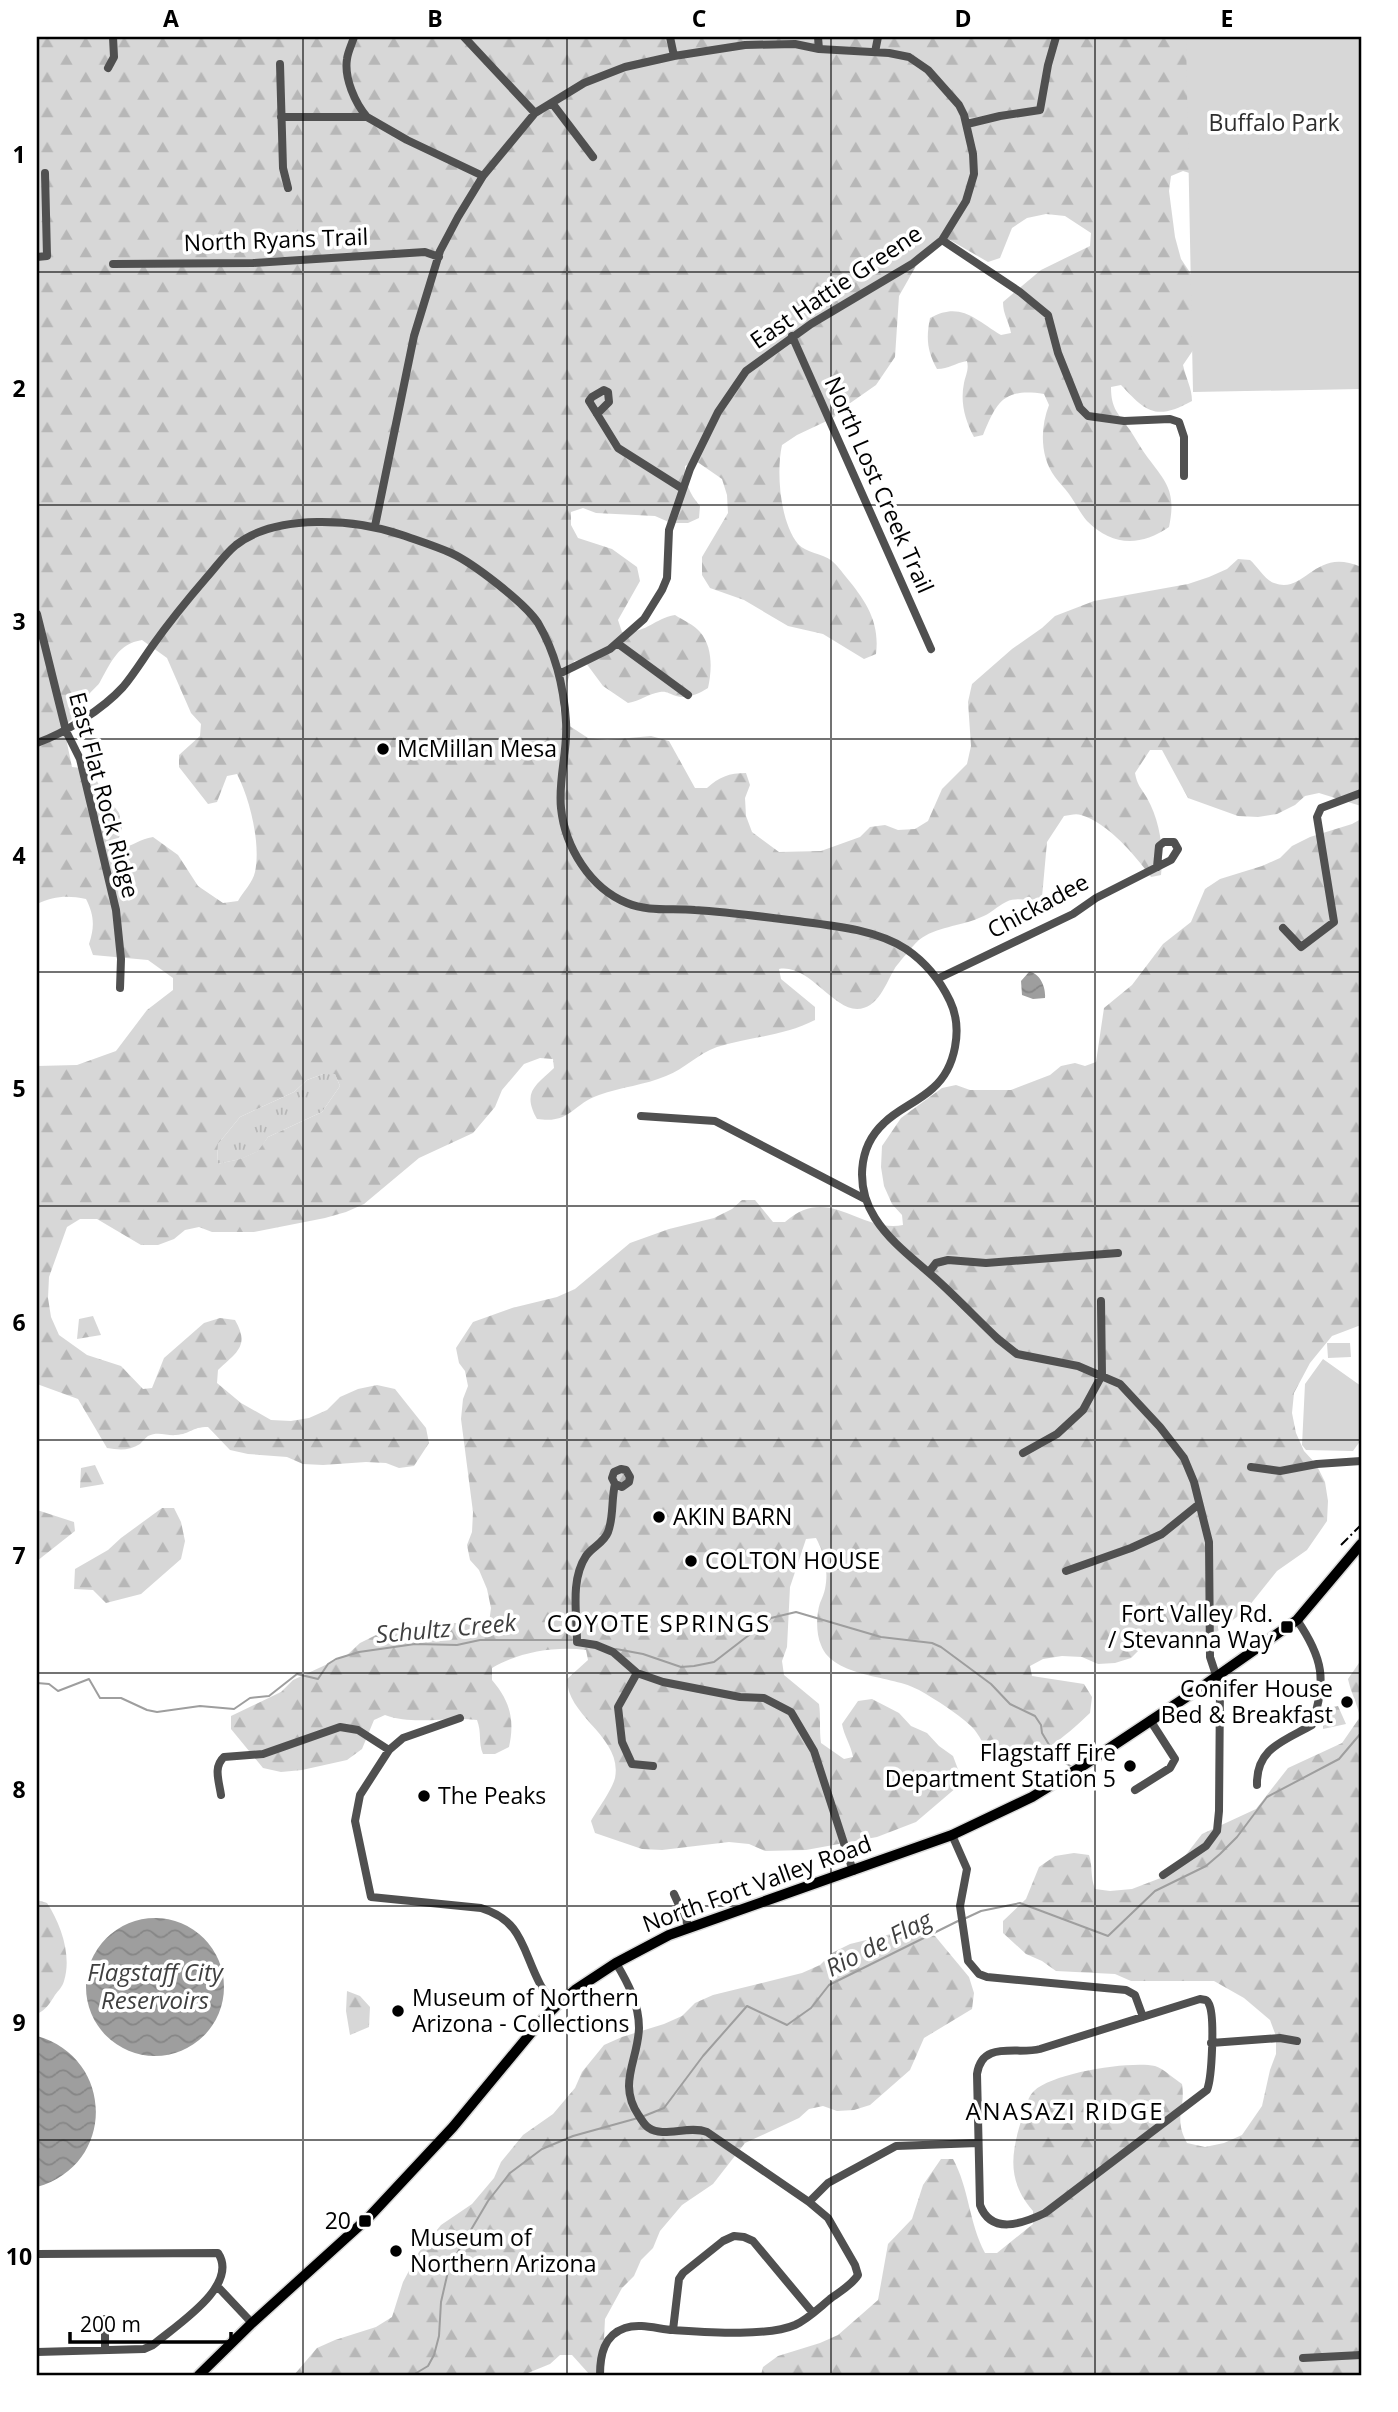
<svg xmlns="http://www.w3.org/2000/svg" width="1398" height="2412" font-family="'Open Sans',sans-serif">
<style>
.grass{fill:url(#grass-tufts)}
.forest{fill:url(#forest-firs);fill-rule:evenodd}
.green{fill:#d7d7d7}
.water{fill:url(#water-waves)}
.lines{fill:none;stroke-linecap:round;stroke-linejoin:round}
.stream{stroke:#9e9e9e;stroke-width:2}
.major-casing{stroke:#dbdbdb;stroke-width:13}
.minor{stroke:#505050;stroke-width:8}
.major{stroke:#000;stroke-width:10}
.rail{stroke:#000;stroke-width:2;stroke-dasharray:10 3.5 2 3.5;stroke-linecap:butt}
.grid{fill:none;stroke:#000;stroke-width:2;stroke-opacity:0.55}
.poi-dot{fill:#000;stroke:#fff;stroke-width:2.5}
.labels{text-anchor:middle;stroke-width:7;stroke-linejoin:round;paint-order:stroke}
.park-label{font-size:23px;fill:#2e2e2e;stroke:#fff}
.street-label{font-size:23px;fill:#000;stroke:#fff}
.poi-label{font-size:23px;fill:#000;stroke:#fff;text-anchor:start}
.neighbourhood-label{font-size:24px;letter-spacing:2px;fill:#000;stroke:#fff}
.water-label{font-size:24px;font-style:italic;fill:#3f3f3f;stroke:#fff}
.neatline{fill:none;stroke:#000;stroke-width:2.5}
.grid-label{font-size:23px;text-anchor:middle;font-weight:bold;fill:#000}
</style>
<defs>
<pattern id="grass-tufts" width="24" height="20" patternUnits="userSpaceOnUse" patternTransform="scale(1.75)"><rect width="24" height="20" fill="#d7d7d7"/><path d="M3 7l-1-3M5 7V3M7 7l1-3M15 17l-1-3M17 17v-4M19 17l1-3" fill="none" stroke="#b7b7b7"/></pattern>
<pattern id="forest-firs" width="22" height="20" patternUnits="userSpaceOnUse" patternTransform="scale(1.75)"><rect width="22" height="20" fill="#d7d7d7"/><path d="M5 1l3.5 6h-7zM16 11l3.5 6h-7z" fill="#b7b7b7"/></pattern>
<pattern id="water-waves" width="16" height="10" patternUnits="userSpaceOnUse" patternTransform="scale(1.75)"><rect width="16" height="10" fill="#9e9e9e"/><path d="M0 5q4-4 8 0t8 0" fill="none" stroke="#868686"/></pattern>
</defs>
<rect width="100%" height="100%" fill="#fff"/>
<!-- grass -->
<path class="grass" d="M323,1074H335L340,1086L322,1112L268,1137L259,1151L241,1159L217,1164L218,1144L240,1117L294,1092L307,1080Z"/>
<!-- forest -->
<path class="forest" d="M37,37H1287L1244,190L1183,171L1171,176L1169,191L1175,237L1181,259L1191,274L1200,340L1183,365C1186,379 1192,388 1192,401C1156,421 1146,412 1121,385L1111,387C1111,409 1118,413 1130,430C1136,439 1141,449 1148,458C1168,484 1176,493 1169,527C1140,547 1112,546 1087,521C1080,513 1075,502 1069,494C1065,488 1059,483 1055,477C1040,457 1040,428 1049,405L1044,394C1004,388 997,401 983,435L974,437C965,420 960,402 964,383C966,374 969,370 967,361C955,363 949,369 937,369C927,351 926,338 930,318C960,301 975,319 1001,335L1011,333C1009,321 1003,315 1003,302L1041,270L1090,246L1091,233L1065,216L1046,214L1027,218L1012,228L1000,258L988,262L950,240L936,242L916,266L899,296L895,357L876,385L846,406L833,418L797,435L782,445C776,472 780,522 798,544C806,553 822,553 832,561C837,565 842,572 846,577C866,601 880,622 876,654L864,659L823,634L788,626L744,600L710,588L702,575V557L728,513L727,495L722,479L696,461L685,466C685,483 689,493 700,506L699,518L688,523H671L655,516L596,513L583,508L571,512V525L578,538L612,549L637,567L640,581L618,620L622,632C648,633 653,619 675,615C683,620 694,625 700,632C713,647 712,670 708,688C698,694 688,699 676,696C669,694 667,691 660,692C648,694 640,701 628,703L603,686L583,659L574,661L560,706L562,721L588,738L607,740L651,736L669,741L695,788H707C719,777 729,773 746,773L750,785L745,798L746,816L752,832L779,852L821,851L860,837L870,827L885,825L898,830L915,829L928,821L942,789L967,764L971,746L968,702L972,684L1012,649L1042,628L1055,616L1094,601L1188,584L1209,577L1227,569L1238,559L1250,560C1257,566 1265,580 1274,583C1306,595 1314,546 1361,567V806L1319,793L1305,796L1295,805L1277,814L1258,817L1238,816L1188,798L1162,750H1150L1135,773C1137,785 1141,788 1147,798C1160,821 1164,850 1161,875L1151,877C1135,855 1108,823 1081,815C1076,813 1070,815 1064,816L1047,842L1042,897C1028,903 1018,896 1006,902C997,906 991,914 979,918C961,926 935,927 919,940C916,942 897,965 895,968C886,983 878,1009 857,1009C832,1009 809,964 779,969L781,979L815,1007V1020C784,1036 750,1037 717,1047C697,1054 685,1069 666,1076C645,1085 621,1087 599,1095C571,1105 571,1124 537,1119C522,1092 535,1086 554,1068L553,1059L540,1058L524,1064L502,1090L495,1107L473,1133L419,1158L364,1204L346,1212L325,1218L254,1232H212L199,1227L185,1230L174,1239L158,1245H141L97,1219H80L67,1227L49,1277L48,1298L51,1317L59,1335L87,1355L121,1366L143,1389L152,1388L164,1358L204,1323L220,1318L235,1320C250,1346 237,1352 218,1370L217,1383L241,1403L271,1420L291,1421L309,1418L327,1410L340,1397L358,1389L377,1385L395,1389L426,1428L429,1443L414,1466L399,1468L386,1463L366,1462L323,1465L303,1464L287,1457L248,1454L230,1450L208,1427C191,1427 191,1434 176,1435C167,1436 158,1431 148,1436C145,1438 143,1441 140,1444C129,1451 119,1450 107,1448L78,1399L37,1384V1066L77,1065L116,1051L147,1010L173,990V978L148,960L93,955L89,944C95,926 94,915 86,899C67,895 54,896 37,904ZM142,640L167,658L191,713L201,724L200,736L179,755V767L208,804L217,802L227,776L237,774C250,799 261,844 255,872C253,882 243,892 238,901L223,903L198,886L178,855L153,837C140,839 133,846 121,848L119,838L122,828L119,813L100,787L91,769L72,767L67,743L68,723C77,714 81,707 87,697C91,690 98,687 101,680C112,661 118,644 142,640ZM323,1074H335L340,1086L322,1112L268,1137L258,1151L240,1159L217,1164L218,1144L240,1117L294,1092L307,1080Z
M1361,819V1325L1332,1336L1310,1363L1294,1393L1292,1413L1296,1433L1304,1451L1316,1464L1325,1482L1328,1501L1327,1521L1307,1550L1277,1571L1245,1611L1204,1641L1190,1644L1177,1639L1160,1640L1144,1645L1131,1658L1115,1663L1098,1664L1082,1657L1062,1656L1043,1659L1030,1666L1032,1676L1084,1684L1092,1697L1090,1713C1070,1732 1043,1757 1015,1759C1009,1759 999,1758 994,1755C983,1748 980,1734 971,1726C954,1711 938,1701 919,1690C893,1675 833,1678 821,1645C816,1634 816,1615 820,1603C822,1598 824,1594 825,1589C829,1570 824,1553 816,1538L806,1539L790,1587L787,1647L782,1661L784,1675L819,1704C821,1717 819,1729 821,1743L844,1759L853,1757C851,1745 844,1736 842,1724L858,1701L872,1699L899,1713L911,1726L927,1733L939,1746L953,1756L959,1772L957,1787L916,1822L877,1837L806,1850L765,1851L749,1844L729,1842L662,1850L642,1849L595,1833L591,1821C597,1810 612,1790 615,1778C623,1737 567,1717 567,1679L588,1660L586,1650C555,1646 519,1652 492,1668V1680C510,1701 515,1720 509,1747L495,1754H483C478,1742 482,1733 477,1720C446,1716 415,1726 385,1715L374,1720L362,1749L347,1760L302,1770L281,1772L263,1768L231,1729V1716L281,1692L293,1680L347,1655L360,1643L378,1634L423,1623H464L477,1628L489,1623L491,1608L487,1589L479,1570L470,1560L467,1545L472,1532L473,1512L461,1419L463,1399L468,1386L465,1371L459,1363L456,1348L473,1322L512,1308L557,1297L575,1289L630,1243L669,1229L714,1218L732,1209L742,1200H755L773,1222H785C829,1183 859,1233 903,1225L902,1215L892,1204L884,1186L881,1167L882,1146L901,1118L942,1088L956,1085L970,1090H1011L1050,1075L1061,1066L1075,1063L1085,1066L1096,1062L1104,1008L1132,985L1163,944L1191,922L1205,889L1220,879L1262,866L1280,858L1292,846L1310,837L1352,824Z
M93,1316L101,1335L77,1339L79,1319Z
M95,1465L104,1484L80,1488L81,1468Z
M162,1508H174L181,1522L185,1541L181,1559L141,1594L106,1603L93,1590L74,1589L75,1569L108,1550L121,1538Z
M37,1510L74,1522L75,1531L37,1561Z
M1361,1660V2375H761L763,2367L778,2356L820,2343L838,2335L878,2300L888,2244L912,2219L923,2185L941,2159H953C969,2188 969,2223 985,2253H997L1033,2224V2211C1006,2180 1011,2152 1023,2115C1026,2107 1028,2096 1034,2091C1053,2073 1129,2061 1155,2066C1163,2068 1174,2079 1182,2084C1186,2109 1173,2117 1187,2143L1205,2147L1224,2143L1242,2135L1262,2106L1270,2070L1276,2054V2036L1270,2020L1244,1998L1214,1981H1131L1115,1974L1056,1971L1042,1961L1026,1954L1003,1933V1921L1026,1899L1039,1867L1055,1856L1074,1853L1089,1855C1093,1867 1090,1876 1095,1889L1110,1891L1132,1889L1171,1874L1202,1834L1256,1809L1288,1768L1342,1743L1360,1717C1357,1703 1351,1693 1348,1679Z
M1338,1706L1346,1724L1323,1729L1324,1709Z
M37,1900L47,1903C61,1924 72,1956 64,1981C63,1986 58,1991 55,1995C50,2003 46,2010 37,2014Z
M917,1932L935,1936L969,1977L974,1993L972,2009L924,2038L910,2070L870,2105L854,2110L837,2111L823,2106L809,2109L799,2118L745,2143L713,2184L682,2205L660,2231L653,2248L641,2260L634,2276L622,2288L605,2319L603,2359L597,2375H590L572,2355H560L550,2364L523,2375H294L317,2348L335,2340L376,2327L392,2317L403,2282L419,2252L441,2225L472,2204L494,2178L501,2162L523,2135L553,2114L575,2088L582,2072L604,2045L622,2037L664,2024L682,2016L695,2003L713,1995L802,1973L820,1965L832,1953L850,1944L895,1933Z
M347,1991L360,1996L370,2007L369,2027L350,2035L346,2011Z"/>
<!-- green -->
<path class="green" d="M1186,37H1361V389L1193,392Z
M1327,1343H1350L1351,1357L1328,1358Z
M1323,1359L1361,1386V1440L1353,1451L1306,1450L1302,1445L1305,1384Z"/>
<!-- water -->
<path class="water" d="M1029,972C1040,973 1046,987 1045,998L1033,999L1022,995L1021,981Z
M86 1987a69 69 0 1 1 138 0a69 69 0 1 1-138 0Z
M37,2036C115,2058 116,2165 37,2187Z"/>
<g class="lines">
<!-- stream -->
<path class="stream" d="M616,1649L643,1654L681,1667L694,1666L714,1662L771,1618L796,1612L881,1637L932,1643L941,1647L991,1684L1010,1704L1035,1716L1041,1725L1042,1733L1057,1758L1072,1767
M37,1683L49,1684L58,1691L89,1679L100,1698H121L147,1710L157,1712L200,1706L234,1709L250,1698L269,1696L297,1674L318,1679L328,1664L336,1659L359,1652L415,1644L457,1645L480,1640H572
M966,1918L981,1911L1020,1903L1108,1936L1155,1891L1206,1866L1220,1854L1237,1837L1267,1797L1339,1759L1361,1733
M644,2116L664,2108L703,2056L747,2006L787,2025L811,2008L829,1985L958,1921
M413,2375L428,2366L434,2355L439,2336L441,2302L449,2267L488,2201L510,2173L542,2149L573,2136L638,2118"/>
<!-- major casing -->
<g class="major-casing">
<path id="major" d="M199,2375L252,2323L369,2217L453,2127L540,2022L556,2006L575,1990L616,1963L669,1935L952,1835L1032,1797L1084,1765L1203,1686L1297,1620L1361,1544"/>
</g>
<!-- minor -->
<path class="minor" d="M354,37C352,44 348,51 347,59C344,78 355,103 367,117
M464,37L535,113
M670,37L674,56
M818,37L819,49
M875,52L878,37
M280,64L283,168L288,188
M108,68L114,57L113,37
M552,103L593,157
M281,117H367L407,140L483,176
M967,124L1000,116L1040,110L1048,65L1056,37
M942,240L1020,292L1048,315L1058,353L1080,408L1088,416L1124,421L1170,419L1179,422L1184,437V476
M37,257L47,256L45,173
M113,264L253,263L425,252L439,257
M792,336L931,649
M597,414L609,402L608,392L604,390L592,397L589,401L618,448L683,489
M375,526L414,336L440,251L458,217L483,176L535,113L584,83L625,67L674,56L745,45L795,44L819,49L889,53L909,57L928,70L959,105L964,115L973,154L974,174L966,201L942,240L912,264L811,324L746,371L718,412L690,469L669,530L667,578L662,590L644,619L610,649L559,674
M37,614L66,731L80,759L116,910L121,959L120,988
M617,643L688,695
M37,743C65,733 103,709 123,687C134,674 143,659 153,645C170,621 188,599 207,577C216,567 225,554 236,545C277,513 356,519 402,535C419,541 435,546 451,553C473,563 525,603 538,623C555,652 564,688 566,722C568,751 558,779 561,808C565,847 590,888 627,903C648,912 672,908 695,910C726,912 758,916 789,920C827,925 873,928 906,949C925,962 940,980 950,1001C963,1028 956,1068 933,1088C918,1102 898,1109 884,1123C857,1148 856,1188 875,1218C890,1242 915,1260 936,1279C957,1298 977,1319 998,1339L1017,1354L1078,1366L1120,1384L1160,1427L1184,1458L1194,1482L1209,1542L1210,1657L1220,1687L1219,1811L1217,1831L1206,1846L1163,1875
M1283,928L1301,947L1334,922L1317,817L1321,808L1361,793
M937,979L1073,914L1096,898L1171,860L1178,849L1174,842H1164L1159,846L1157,867
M641,1116L715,1121L865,1199
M929,1272L936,1263L948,1260L986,1263L1118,1253
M1023,1453L1057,1434L1083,1410L1102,1375L1101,1301
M1251,1467L1280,1471L1317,1464L1361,1461
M615,1484L612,1478L614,1472L621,1469L626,1470L630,1477L629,1482L622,1487L615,1484C611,1501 614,1516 608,1532C604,1543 592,1547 586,1556C570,1580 577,1615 577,1642L596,1645L613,1652L637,1673L663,1682L740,1697L764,1698L791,1712L814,1751L853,1871
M1066,1571L1131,1548L1162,1534L1199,1504
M637,1673L618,1707L622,1742L632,1764L653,1766
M460,1718L403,1738L389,1750L360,1795L355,1821L371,1897L481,1908C523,1921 522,1950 540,1984C544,1992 551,1999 556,2006
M1257,1785C1256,1748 1284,1741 1312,1725C1327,1680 1323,1658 1297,1620
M1135,1790L1170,1768L1175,1759L1150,1720
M221,1795C219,1781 213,1767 224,1757L263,1754L340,1727L358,1730L389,1750
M952,1835L967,1869L960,1906L968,1961L979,1974L987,1977L1126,1990L1135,1995L1143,2017
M674,1894L689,1927
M1200,1999C1205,2000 1207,1999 1209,2004C1215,2016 1212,2078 1207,2090L1045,2213C1022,2224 991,2235 980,2205L977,2074C982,2040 1017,2055 1040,2049Z
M1211,2043L1280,2038L1297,2041
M809,2202L828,2183L896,2146L978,2143
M37,2254L218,2253C240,2286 175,2326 153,2345L144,2349L37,2352
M218,2287L252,2323
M105,2319V2350
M673,2330L679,2279L683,2273L723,2241L734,2236L744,2237L753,2241L813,2313
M1303,2358L1361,2355
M600,2375C600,2355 604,2335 625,2328C640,2323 658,2329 673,2330C705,2332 767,2337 795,2325C808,2319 819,2308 830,2299C839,2292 851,2286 858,2275L855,2265L828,2218L809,2202L707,2132C689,2125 663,2138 649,2128C644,2125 642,2120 639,2116C617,2084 638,2061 639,2028C639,2004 628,1983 616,1963"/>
<!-- major -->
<use href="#major" class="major"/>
<!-- rail -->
<path class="rail" d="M1341,1545L1361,1525"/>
</g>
<!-- grid -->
<path class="grid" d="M303,37V2375M567,37V2375M831,37V2375M1095,37V2375M37,272H1361M37,505H1361M37,739H1361M37,972H1361M37,1206H1361M37,1440H1361M37,1673H1361M37,1906H1361M37,2140H1361"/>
<!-- markers -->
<g class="poi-dot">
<circle cx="383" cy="749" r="7"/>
<circle cx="659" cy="1517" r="7"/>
<circle cx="691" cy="1561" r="7"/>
<rect x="1280" y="1620" width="14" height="14" rx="3.5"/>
<circle cx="1347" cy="1702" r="7"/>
<circle cx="1130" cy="1766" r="7"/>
<circle cx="424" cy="1796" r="7"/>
<circle cx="398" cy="2011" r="7"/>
<rect x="358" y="2214" width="14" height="14" rx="3.5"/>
<circle cx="396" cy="2251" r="7"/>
</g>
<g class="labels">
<!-- park labels -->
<g class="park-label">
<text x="1274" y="131">Buffalo Park</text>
</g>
<!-- street labels -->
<g class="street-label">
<text transform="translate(276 240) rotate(-2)" y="8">North Ryans Trail</text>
<text transform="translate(836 287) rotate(-34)" y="8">East Hattie Greene</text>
<text transform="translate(879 485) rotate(66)" y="8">North Lost Creek Trail</text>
<text transform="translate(104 795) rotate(75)" y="8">East Flat Rock Ridge</text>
<text transform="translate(1038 906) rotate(-28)" y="8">Chickadee</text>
<text transform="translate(757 1884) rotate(-20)" y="8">North Fort Valley Road</text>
</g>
<!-- poi labels -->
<g class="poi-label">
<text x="397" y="757">McMillan Mesa</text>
<text x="673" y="1525">AKIN BARN</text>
<text x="705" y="1569">COLTON HOUSE</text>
<text x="1273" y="1622" text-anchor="end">Fort Valley Rd.<tspan x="1273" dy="26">/ Stevanna Way</tspan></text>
<text x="1333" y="1697" text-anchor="end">Conifer House<tspan x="1333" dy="26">Bed &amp; Breakfast</tspan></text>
<text x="1116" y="1761" text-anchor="end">Flagstaff Fire<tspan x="1116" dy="26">Department Station 5</tspan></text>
<text x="438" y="1804">The Peaks</text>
<text x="412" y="2006">Museum of Northern<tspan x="412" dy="26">Arizona - Collections</tspan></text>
<text x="351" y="2229" text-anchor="end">20</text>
<text x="410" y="2246">Museum of<tspan x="410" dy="26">Northern Arizona</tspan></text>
</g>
<!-- neighbourhood labels -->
<g class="neighbourhood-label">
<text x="659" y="1632">COYOTE SPRINGS</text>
<text x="1065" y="2120">ANASAZI RIDGE</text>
</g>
<!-- water labels -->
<g class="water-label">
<text transform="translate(446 1629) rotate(-5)" y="8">Schultz Creek</text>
<text transform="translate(879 1944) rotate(-27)" y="8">Rio de Flag</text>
<text x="155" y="1981">Flagstaff City<tspan x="155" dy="28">Reservoirs</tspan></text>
</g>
</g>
<!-- border -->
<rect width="1398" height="2412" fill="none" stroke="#ffffff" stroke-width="77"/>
<!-- scale -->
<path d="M70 2332v10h161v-10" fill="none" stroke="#000000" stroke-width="3.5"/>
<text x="80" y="2332" font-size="21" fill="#000000" stroke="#ffffff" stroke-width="5" paint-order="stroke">200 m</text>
<rect x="38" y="38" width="1322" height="2336" class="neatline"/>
<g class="grid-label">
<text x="171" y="27">A</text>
<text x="435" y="27">B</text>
<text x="699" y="27">C</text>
<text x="963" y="27">D</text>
<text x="1227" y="27">E</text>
<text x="19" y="163">1</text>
<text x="19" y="397">2</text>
<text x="19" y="630">3</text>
<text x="19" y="864">4</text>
<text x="19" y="1097">5</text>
<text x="19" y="1331">6</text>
<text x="19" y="1564">7</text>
<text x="19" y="1798">8</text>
<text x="19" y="2031">9</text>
<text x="19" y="2265">10</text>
</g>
</svg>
